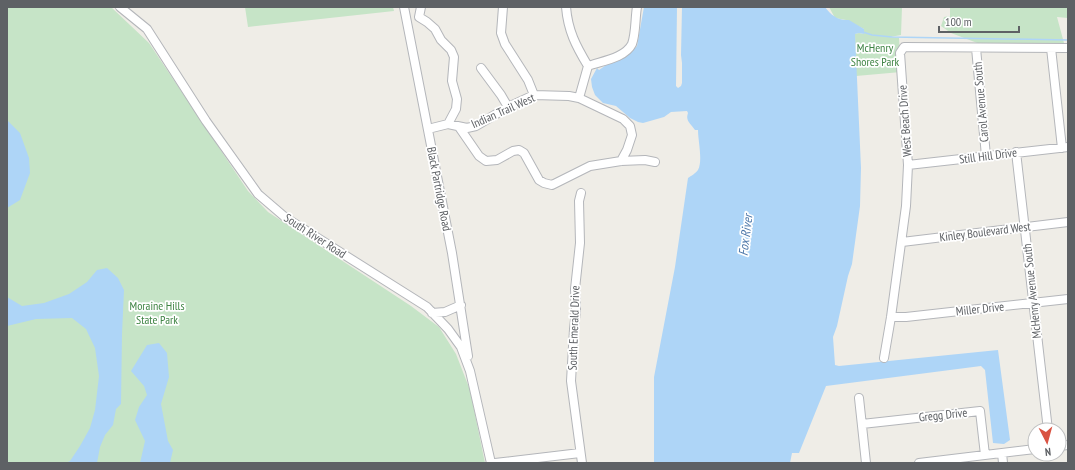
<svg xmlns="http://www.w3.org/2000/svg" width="1075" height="470" font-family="'PT Sans Narrow',sans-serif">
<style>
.green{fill:#c6e4c7}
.water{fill:#aed5f7}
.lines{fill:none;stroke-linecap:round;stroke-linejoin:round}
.stream{stroke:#aed5f7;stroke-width:1.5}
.minor-casing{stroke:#b4b6ba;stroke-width:10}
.minor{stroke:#fff;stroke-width:8}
.labels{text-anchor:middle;stroke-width:3.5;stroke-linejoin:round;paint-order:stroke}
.park-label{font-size:12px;fill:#3f8444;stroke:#fff}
.street-label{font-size:12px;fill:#5e6165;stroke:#fff}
.water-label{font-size:13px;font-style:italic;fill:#4c76a8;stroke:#fff}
</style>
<rect width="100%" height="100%" fill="#efede7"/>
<!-- green -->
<path class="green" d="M7,7H111L149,43L248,191L268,212L411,306L439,327L456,354L470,390L485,463H7Z
M245,7H393L394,11L248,27Z
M829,7H902L901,35L890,37L899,38L901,72L856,76L855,34L859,33L864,34V29L846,20L835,18Z
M950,7H1068V18L1057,17L1064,43L980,44L951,33L941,26L944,17L950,16Z"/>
<!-- water -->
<path class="water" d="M644,7H677L676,86L678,88L681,86L682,83V63L681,55L682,7H825C831,15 838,21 849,20L864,29V34L859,33L855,34L861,168L860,206L852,264L848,276L837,326L833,337L835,365L839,366L998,350L1010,440L1004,444L993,443L985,370L981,366L826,386L799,453H792L790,463H654V377L675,267L688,178C691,176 696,173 698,170C703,161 698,141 698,130H695C691,124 685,121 688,113L687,111L671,112L664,117L643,123L638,122L630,118L616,106L603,103L595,95L592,87L591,79L597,68L599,70L612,61L627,56L637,46Z
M7,120L20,133L29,158L30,173L20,200L7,208Z
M107,268L118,278L124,290L122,334L121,404L116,409L113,425L105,435L100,447L97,463H66L70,461L80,446L90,428L95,410L99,376L95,348L86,329L72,318L36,319L7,326V297L22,306L44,303L69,294L87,282L97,270Z
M159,343L167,353L169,377L161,404L168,441L173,450L170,463H140L145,441L135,420L139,407L147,395L144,386L131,371L147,345Z"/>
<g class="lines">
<!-- stream -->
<path class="stream" d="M863,32L872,35L892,37L1068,40"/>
<!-- minor casing -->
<g class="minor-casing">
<path id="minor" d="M120,7L147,29L206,121L258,194L286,218L427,307L448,329L461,347L470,371L491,463
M404,7L452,253L468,356
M421,7L419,17L427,22L435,29L441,40L451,50L454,57L452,81L457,99L456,109L448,124
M503,7L501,33L505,44L528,80L534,95
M566,7C568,31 576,46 588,66
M976,48L986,156
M1051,48L1062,148
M481,68L501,95L508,107
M459,127L479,156L486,161L497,160L513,151L519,150L524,153L539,180L544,183L552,185L590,166L621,161L645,160L655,162
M428,129L448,124L467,128L476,126L508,107L534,95L569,96L579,98
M1016,152L1048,430
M621,161L627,150L632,135L630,126L623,119L579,98L588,66C602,61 625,58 632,44C636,33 635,18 637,7
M908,165L1068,147
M581,193L579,201L580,243L575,289L576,310L574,329L571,381L582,463
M902,242L1068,222
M432,313L445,312L461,305
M891,317H906L1068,299
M884,358L891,317L906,206L908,165L900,53L904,47L1068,48
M859,398L866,463
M862,424L980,411L985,455
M1059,446L1068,445
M1002,453L1003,463
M495,463L580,453
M919,463L1035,449"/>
</g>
<!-- minor -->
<use href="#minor" class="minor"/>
</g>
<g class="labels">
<!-- park labels -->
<g class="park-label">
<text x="875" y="52">McHenry<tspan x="875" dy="14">Shores Park</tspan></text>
<text x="157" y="310">Moraine Hills<tspan x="157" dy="14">State Park</tspan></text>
</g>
<!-- street labels -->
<g class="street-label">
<text transform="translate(981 102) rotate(-95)" y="4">Carol Avenue South</text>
<text transform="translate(503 111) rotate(-24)" y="4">Indian Trail West</text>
<text transform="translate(905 121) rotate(-94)" y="4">West Beach Drive</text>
<text transform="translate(988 156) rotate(-7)" y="4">Still Hill Drive</text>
<text transform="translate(439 189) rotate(79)" y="4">Black Partridge Road</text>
<text transform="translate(985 232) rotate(-7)" y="4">Kinley Boulevard West</text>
<text transform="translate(315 236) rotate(33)" y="4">South River Road</text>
<text transform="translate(1032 291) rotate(-96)" y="4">McHenry Avenue South</text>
<text transform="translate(980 309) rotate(-6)" y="4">Miller Drive</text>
<text transform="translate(574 328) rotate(-88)" y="4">South Emerald Drive</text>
<text transform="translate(943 415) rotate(-6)" y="4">Gregg Drive</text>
</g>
<!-- water labels -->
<g class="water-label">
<text transform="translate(745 235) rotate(-83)" y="5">Fox River</text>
</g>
</g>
<!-- border -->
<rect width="1075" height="470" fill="none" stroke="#5e6165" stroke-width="16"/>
<!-- north arrow -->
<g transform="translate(1047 442) rotate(174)"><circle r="19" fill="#ffffff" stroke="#bfc0c1"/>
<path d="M0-3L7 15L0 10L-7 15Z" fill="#d95342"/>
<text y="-6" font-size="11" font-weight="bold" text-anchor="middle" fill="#5e6165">N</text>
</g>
<!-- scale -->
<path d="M939 26v6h80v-6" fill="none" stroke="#5e6165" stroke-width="2"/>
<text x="945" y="26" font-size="12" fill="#5e6165" stroke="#ffffff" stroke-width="3" paint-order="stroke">100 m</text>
</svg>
